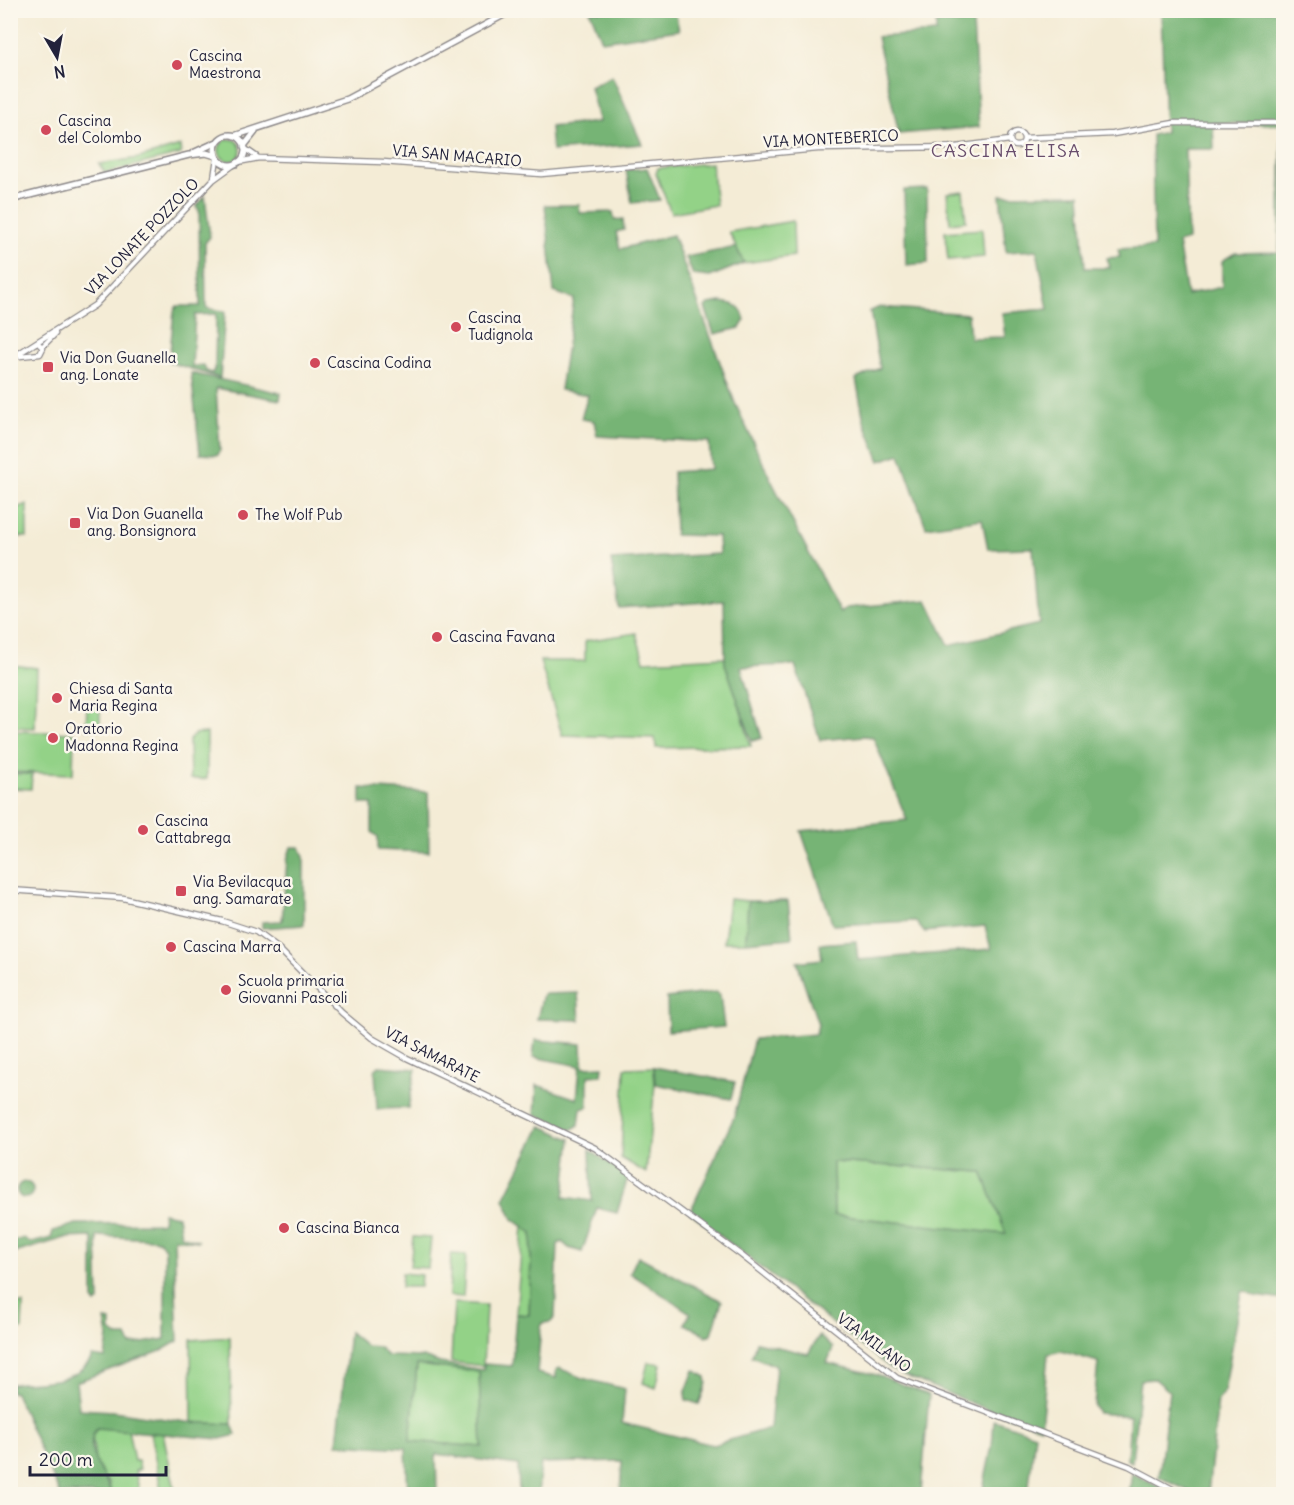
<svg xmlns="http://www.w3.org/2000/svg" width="1294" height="1505" font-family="Delius,sans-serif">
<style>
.green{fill:#93d287;stroke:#5a7a61;stroke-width:1.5}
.forest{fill:#76b474;stroke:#4c6b58;stroke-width:1.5;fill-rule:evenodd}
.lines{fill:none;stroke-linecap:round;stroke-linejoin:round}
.minor-casing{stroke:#8b8788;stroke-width:7}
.major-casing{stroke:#8b8788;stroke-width:8}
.minor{stroke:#fff;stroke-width:4.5}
.major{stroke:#fff;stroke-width:5}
.poi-dot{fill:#d1495b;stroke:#fbf7ec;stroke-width:2}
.labels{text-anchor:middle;stroke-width:5;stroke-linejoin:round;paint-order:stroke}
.poi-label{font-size:15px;fill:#22223b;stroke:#fbf7ec;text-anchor:start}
.street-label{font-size:15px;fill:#22223b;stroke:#fbf7ec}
.quarter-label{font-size:18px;letter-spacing:1.5px;fill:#694e6d;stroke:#fbf7ec}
</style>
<rect width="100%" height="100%" fill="#fbf7ec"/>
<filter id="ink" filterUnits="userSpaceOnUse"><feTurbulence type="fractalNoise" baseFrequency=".0167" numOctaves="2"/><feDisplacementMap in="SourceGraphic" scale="12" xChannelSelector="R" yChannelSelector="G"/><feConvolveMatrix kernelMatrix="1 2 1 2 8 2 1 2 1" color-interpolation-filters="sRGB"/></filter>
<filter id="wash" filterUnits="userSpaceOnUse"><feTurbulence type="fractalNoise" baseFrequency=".008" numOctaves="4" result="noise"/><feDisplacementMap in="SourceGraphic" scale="24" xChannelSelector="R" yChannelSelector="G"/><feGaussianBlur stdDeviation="1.35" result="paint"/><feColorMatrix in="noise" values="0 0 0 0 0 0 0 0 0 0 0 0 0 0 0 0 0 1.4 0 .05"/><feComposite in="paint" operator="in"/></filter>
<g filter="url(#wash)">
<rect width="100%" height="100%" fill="#f4ecd6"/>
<!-- green -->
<path class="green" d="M219 150a11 11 0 1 1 22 0a11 11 0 1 1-22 0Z
M180,146L181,154L105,173L99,164L139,158Z
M711,163L716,205L671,213L656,174L658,168Z
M963,191L966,221L950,223L947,193Z
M793,221L794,256L744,263L729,232Z
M982,229L984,257L948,260L945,232Z
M27,504V537L11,536V510Z
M636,633L644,661L725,657L751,746L656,748L655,738L562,735L540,661H585V641Z
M11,665L37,668L35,728L11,727Z
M87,703H100V729H86Z
M11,731L74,733L73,774L11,772Z
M207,733V779H190L189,740L195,734Z
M11,774H32L31,789L11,788Z
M729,899L748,901L746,942H724Z
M654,1067L655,1084L646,1173L621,1158L625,1068Z
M833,1162L982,1172L1007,1235L834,1215Z
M523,1226L532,1232L529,1315L516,1314Z
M413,1237L431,1238L428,1268L410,1267Z
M451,1254L466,1255L463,1297L449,1296Z
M402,1273L421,1275L420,1287H401Z
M11,1303L23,1304L22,1329H11Z
M454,1303L486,1305L483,1366L451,1362Z
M230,1337L232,1424L192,1423L191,1340Z
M648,1362L661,1364L656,1388L643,1383Z
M417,1365L479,1372L482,1447L410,1441Z
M105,1427L128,1429L134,1461H138L140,1469L135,1471L140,1494H111L109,1483L96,1468L92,1435L97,1428Z
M150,1432L163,1433L176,1494H162Z"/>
<!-- forest -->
<path class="forest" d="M590,11H675L679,30L602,41Z
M1161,11H1283V1300L1256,1296L1246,1291L1242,1292L1224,1392L1218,1399L1208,1494H1195L1159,1477L1169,1391L1155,1379L1140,1380L1132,1462L1127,1460L1130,1416L1098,1413L1094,1406L1098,1362L1061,1351L1048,1354L1041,1427L996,1413L894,1371L690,1212L734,1117L754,1039L816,1034L818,1024L797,962L822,959L820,944L856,941L858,960L991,949L985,926L924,932L915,921L833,925L801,831L907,820L873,737L864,736L820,740L795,665L741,667L762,738L752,741L725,664L724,601L619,608L611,560L719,554L718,536L675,535L673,472L711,469L709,442L597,436L594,421L581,419L588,395L560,390L574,299L554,292L545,205H579L580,213L613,212L614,220L623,219L624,230L616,232L620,249L673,235L735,403L771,480L840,613L846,608L927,600L949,645L1039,624L1033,548L988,549L982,519L926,527L900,454L880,461L864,421L856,379L880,368L870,311L880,307L968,314L970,338L1005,337L1002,313L1048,309L1037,250L1006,252L1000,195L1080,194L1085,268H1110L1107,258L1120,257L1118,249L1154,247L1152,135L1165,132ZM1213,123L1282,124L1279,252L1235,253L1222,261V287L1187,295L1178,243L1188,240L1185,149H1214ZM833,1162L982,1172L1006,1234L834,1215Z
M936,23H973L979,127L899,134L877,37L936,33Z
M612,76L642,144L552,151L550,127L599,122L590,87Z
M647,168L660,200L632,203L626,170Z
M927,189L928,263L906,265L904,190Z
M205,196L210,237L205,243L206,306L207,308L225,312L220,378L169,362L174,311L177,306H200L199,210L196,207ZM216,314L215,368L212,373L206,371L204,365L192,366L195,315Z
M736,247L744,263L710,277L693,275L686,257Z
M721,302C736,304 741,305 745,320L740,328L714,334L705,307L709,304Z
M191,373L281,393L280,400L216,388L220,450L218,455L200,454Z
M361,788L428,792L429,852L378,850V837L372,832V804H361Z
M291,847H300L304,857V925L262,928V922L282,921L287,860Z
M748,901H788L792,938L746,942Z
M716,992L720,995L724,1027L668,1031L667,998Z
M578,993L580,1020L537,1019L543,994Z
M535,1040L582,1044L583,1067L603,1066L602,1075L588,1076V1107L581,1109L579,1125L571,1130L535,1114L537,1085L577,1099L580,1066L533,1057Z
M379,1066L416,1069L408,1108L377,1109L375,1070Z
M654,1067L735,1082L731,1099L655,1084Z
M541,1126L571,1139L564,1197L592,1201L590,1150L628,1177L617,1213L597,1208L582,1252L569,1248L562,1242L558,1244L555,1317L551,1322L543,1323L541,1327L537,1373L556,1378V1370L559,1368L582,1378L625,1389L622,1423L713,1445L770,1428L776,1366L752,1356L756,1342L808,1354L819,1336L833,1348L827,1363L881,1376L929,1395L921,1494H620L622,1461L541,1463L538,1494H519L518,1465L436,1454L437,1494H408L406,1448L337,1444L349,1332L366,1346L379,1347L387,1356L423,1357L440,1363L483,1370L484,1364L512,1366L516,1314L529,1315L532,1233L513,1219L504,1199ZM417,1365L479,1372L482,1447L410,1441Z
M17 1190a8 8 0 1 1 16 0a8 8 0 1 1-16 0Z
M163,1213L178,1216L181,1235L199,1241L174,1238L178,1341L161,1351L76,1382L79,1409L113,1411L186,1422L232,1424L236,1435L220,1439L97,1428C80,1452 107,1473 111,1494H60L15,1393L11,1392V1384C37,1381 80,1385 92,1356L105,1358L108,1336L105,1320L111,1321V1331L117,1336H127L131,1345L165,1339V1249L160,1241L154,1239L97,1236L99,1301L96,1304L93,1300V1242L91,1237L65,1238L11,1254V1242L24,1238L31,1243L51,1238L53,1231L76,1224L158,1223L162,1222Z
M638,1256L722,1301L712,1334L707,1336L685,1324L690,1313L630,1273Z
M694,1370L706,1377L707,1383L699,1404L686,1400L685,1394Z
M994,1420L1035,1434L1028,1494H982L992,1446Z
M1132,1473L1172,1494H1129Z"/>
</g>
<g filter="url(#ink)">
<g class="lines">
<!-- minor casing -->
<g class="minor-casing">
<path id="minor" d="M1010 139a7 7 0 1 1 14 0a7 7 0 1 1-14 0Z
M1024,138L1113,134L1174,123H1284
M244,148L257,157
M238,162L259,158L383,162L541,174L818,149L956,147L1010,140
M214,178L217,158
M42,347L55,334
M20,356L40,354L43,348L37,342
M10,359L95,305L213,180L235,164
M10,890L123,898L222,921L256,932L279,949L342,1013L372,1038L407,1058L595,1148L741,1255L897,1378L1129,1466L1182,1494"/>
</g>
<!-- major casing -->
<g class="major-casing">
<path id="major" d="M215 150a15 15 0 1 1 30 0a15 15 0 1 1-30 0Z
M234,136L347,99L513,10
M244,146L255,132
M193,153L217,142
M10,200L189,155L206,153L216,156"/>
</g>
<!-- minor -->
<use href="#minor" class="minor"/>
<!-- major -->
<use href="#major" class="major"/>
</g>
</g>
<!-- markers -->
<g class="poi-dot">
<circle cx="177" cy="65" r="6"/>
<circle cx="46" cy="130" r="6"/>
<circle cx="456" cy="327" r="6"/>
<circle cx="315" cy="363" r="6"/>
<rect x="42" y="361" width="12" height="12" rx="3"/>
<circle cx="243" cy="515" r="6"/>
<rect x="69" y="517" width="12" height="12" rx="3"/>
<circle cx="437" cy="637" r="6"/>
<circle cx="57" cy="698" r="6"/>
<circle cx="53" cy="738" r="6"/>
<circle cx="143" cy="830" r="6"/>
<rect x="175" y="885" width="12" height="12" rx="3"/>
<circle cx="171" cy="947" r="6"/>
<circle cx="226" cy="990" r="6"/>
<circle cx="284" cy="1228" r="6"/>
</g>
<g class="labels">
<!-- poi labels -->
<g class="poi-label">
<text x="189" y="61">Cascina<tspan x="189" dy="17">Maestrona</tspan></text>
<text x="58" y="126">Cascina<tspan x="58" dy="17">del Colombo</tspan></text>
<text x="468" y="323">Cascina<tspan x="468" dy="17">Tudignola</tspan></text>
<text x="60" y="363">Via Don Guanella<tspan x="60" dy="17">ang. Lonate</tspan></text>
<text x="327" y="368">Cascina Codina</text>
<text x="87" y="519">Via Don Guanella<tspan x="87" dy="17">ang. Bonsignora</tspan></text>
<text x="255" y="520">The Wolf Pub</text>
<text x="449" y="642">Cascina Favana</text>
<text x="69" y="694">Chiesa di Santa<tspan x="69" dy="17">Maria Regina</tspan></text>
<text x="65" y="734">Oratorio<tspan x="65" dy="17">Madonna Regina</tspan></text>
<text x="155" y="826">Cascina<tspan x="155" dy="17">Cattabrega</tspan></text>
<text x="193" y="887">Via Bevilacqua<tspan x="193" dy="17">ang. Samarate</tspan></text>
<text x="183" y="952">Cascina Marra</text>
<text x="238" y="986">Scuola primaria<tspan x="238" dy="17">Giovanni Pascoli</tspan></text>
<text x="296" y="1233">Cascina Bianca</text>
</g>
<!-- street labels -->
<g class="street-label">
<text transform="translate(831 139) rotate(-3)" y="5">VIA MONTEBERICO</text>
<text transform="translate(457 156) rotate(5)" y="5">VIA SAN MACARIO</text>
<text transform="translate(142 237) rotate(-46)" y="5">VIA LONATE POZZOLO</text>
<text transform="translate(432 1055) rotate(27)" y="5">VIA SAMARATE</text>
<text transform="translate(874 1343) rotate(37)" y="5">VIA MILANO</text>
</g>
<!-- quarter labels -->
<g class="quarter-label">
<text x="1006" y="157">CASCINA ELISA</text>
</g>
</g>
<!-- margin -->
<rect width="1294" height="1505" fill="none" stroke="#fbf7ec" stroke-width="36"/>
<!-- north arrow -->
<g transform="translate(57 57) rotate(170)" stroke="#fbf7ec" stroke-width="4.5" paint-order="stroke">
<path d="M0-4.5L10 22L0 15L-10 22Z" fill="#22223b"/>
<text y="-9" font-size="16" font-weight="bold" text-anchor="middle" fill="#22223b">N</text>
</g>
<!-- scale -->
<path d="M30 1466v9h136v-9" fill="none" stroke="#22223b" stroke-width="3"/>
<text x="39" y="1466" font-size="18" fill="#22223b" stroke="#fbf7ec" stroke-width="4.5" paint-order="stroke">200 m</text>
</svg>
